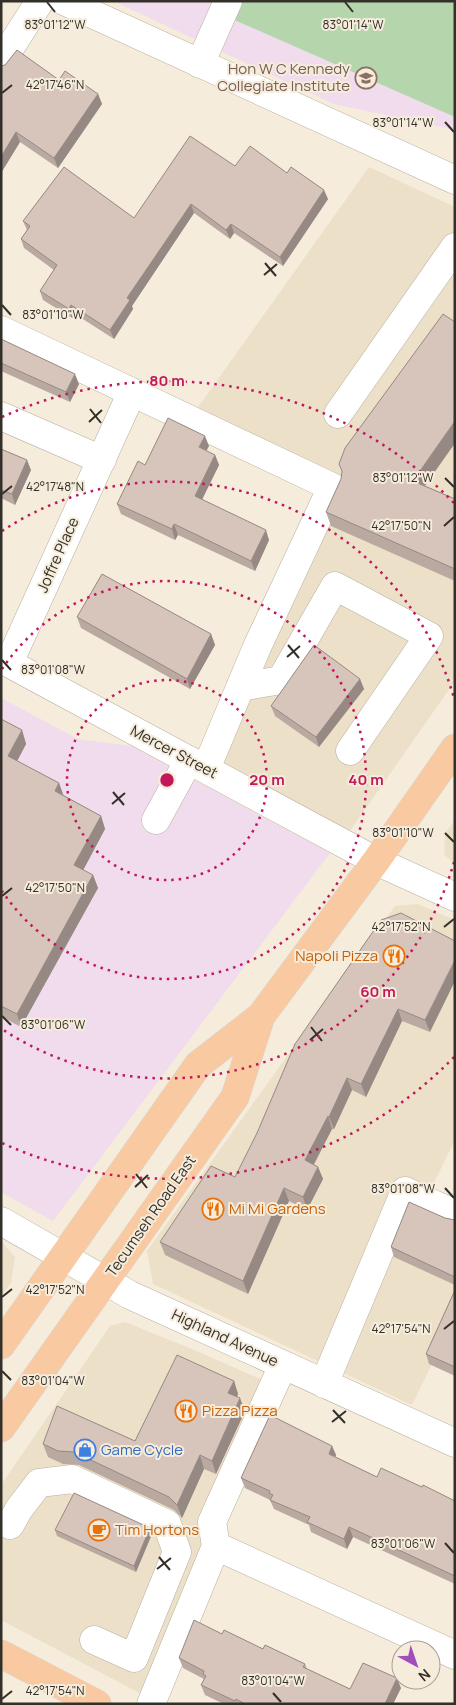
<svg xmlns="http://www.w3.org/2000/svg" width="456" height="1705" font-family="Manrope,sans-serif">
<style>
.built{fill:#ede0c9}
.education{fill:#f0dcec}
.green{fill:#b5d6ac}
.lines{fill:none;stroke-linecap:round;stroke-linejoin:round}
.minor-casing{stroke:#b8af9f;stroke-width:29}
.major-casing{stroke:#d6d5d4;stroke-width:29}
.minor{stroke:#fff;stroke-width:28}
.major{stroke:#f9caa2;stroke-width:28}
.wall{fill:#b9a9a1}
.shaded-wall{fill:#968983}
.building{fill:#d7c4bb;stroke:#968983}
.ticks{fill:none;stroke:#332f29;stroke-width:2}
.ring{fill:none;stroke:#c2185b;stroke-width:2.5;stroke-dasharray:2.5 5}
.labels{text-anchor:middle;stroke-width:4;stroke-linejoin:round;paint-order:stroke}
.education-label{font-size:15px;fill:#785e54;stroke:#f5ecdb;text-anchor:end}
.street-label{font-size:15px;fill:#332f29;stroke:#f5ecdb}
.food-label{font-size:15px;fill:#c56008;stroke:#f5ecdb;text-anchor:start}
.shop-label{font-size:15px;fill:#366cbe;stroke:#f5ecdb;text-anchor:start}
.ticks-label{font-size:12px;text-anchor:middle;fill:#332f29;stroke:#f5ecdb;stroke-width:4;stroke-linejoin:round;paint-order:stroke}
.centre{fill:#c2185b;stroke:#f5ecdb;stroke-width:2.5}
.ring-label{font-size:15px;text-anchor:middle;font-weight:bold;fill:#c2185b;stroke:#f5ecdb;stroke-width:4;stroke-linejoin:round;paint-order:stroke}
</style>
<rect width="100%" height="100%" fill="#f5ecdb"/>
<!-- built -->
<path class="built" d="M369,167L455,207V681L350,831L199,751L317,493L186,424Z
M455,820V865L444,854L445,833Z
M418,904L455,920V1140L428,1195L455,1208V1317L412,1405L153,1284L147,1251L395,906Z
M1,1241L15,1257L11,1283L1,1296Z
M125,1322L192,1349L274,1385L149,1698L1,1620V1485L110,1326Z"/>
<!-- education -->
<path class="education" d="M113,1H455V132L446,128L334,104Z
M1,698L78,739L131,746L330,853L53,1221L1,1192Z"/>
<!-- green -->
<path class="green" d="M238,1H455V117L230,18Z"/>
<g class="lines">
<!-- minor casing -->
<g class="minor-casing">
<path id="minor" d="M64,1L455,180
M1,62L40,1
M200,64L228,1
M1,330L332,487L257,647L206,769
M338,414L455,247
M1,416L102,460
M1,659L376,861L455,897
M9,663L132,392
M240,687L281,680L335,586L429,636L350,751
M156,820L189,760
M1,1221L130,1295L455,1443
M324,1384L405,1191L455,1214
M10,1525L19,1509L39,1483L72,1479L167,1524L177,1552L134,1658L94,1640
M216,1546L455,1655
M151,1704L216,1546L212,1522L283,1365"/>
</g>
<!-- major casing -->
<g class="major-casing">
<path id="major" d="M1,1345L198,1065L261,1016L376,861L455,748
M1,1428L235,1097L261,1016
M1,1654L97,1704"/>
</g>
<!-- minor -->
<use href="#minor" class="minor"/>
<!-- major -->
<use href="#major" class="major"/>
</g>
<!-- wall -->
<path class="wall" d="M1,66L59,80L98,94L102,104L58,168L20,142L1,173Z
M235,166L287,173L328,199L283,266L234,233L230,239L194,213L132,306L133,309L114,339L75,314L72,318L43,300L40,291L54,270L24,248L21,239L27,230L23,221L134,218Z
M1,339L79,384L70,402L1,371Z
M455,443L425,486L455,499V581L331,526L326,512Z
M209,446L206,451L215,455L219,465L202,499L269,540L255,571L178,535L175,540L121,514L117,504L145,465Z
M1,449L31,470L15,505L1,498Z
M77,617L211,634L215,645L190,689L81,628Z
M360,679L364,689L319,747L275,716L271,706Z
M1,719L22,730L26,744L17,761L59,783L63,795L101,816L105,829L83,870L93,875L98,888L21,1027L2,1017H1Z
M401,913L430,1032L402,1021L366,1097L352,1090L334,1129H332L314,1165L318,1167L323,1179L307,1210L289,1201L248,1294L165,1255L160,1242L235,1177Z
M445,1218L455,1220V1285L394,1257L391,1247Z
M455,1290V1376L429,1364L426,1354Z
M234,1381L238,1394L237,1397L245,1411L216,1474L204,1469L182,1518L174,1510L79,1465L63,1464L48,1457L43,1444L135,1441Z
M332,1446L336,1455L335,1457L377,1477L422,1487L455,1501V1584L353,1537L347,1549L311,1532L309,1525L274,1509L270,1500L245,1488L241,1478Z
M55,1530L152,1534L136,1572L57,1536Z
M222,1634L305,1664L307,1669L350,1689L401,1688L393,1704H224L205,1695L201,1685L204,1679L183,1668L179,1658Z"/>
<!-- shaded-wall -->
<path class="shaded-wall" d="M98,94L102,104L58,168L54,158Z
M16,132L20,142L1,173V157Z
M324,190L328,199L283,266L280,257Z
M191,204L194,213L132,306L133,309L114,339L110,330L127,298Z
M231,224L234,233L230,239L226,230Z
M71,305L75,314L72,318L69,309Z
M75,374L79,384L70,402L66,392Z
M455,421V443L418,495L413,481Z
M205,436L209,446L203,457L199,447Z
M215,455L219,465L199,506L195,496Z
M27,460L31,470L15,505L12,494Z
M174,524L178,535L175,540L172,529Z
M266,530L269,540L255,571L251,561Z
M211,634L215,645L190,689L187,679Z
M360,679L364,689L319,747L316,737Z
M22,730L26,744L13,769L8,756Z
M59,783L64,797L55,791Z
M101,816L105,829L79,878L74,865Z
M93,875L98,888L21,1027L17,1014Z
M455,960V981L430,1032L425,1020Z
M398,1009L402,1021L366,1097L361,1084Z
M347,1078L352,1090L334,1129L329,1117Z
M328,1116L332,1129L309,1173L305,1160Z
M318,1167L323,1179L307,1210L303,1197Z
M284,1188L289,1201L248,1294L243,1281Z
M234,1381L238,1394L233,1406L228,1393Z
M240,1398L245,1411L216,1474L212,1461Z
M332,1446L336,1455L332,1464L329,1454Z
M200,1455L204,1469L182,1518L177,1505Z
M349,1527L353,1537L347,1549L344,1539Z
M150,1528L152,1534L136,1572L134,1566Z
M397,1678L401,1688L393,1704H385Z"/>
<!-- building -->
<path class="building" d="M17,50L59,80L65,71L98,94L54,158L16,132L1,157V66L5,65Z
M190,136L235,166L250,146L287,173L291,167L324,190L280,257L231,224L226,230L191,204L127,298L130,300L110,330L71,305L69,309L40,291L57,265L21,239L30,226L23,221L64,167L134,218Z
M443,314L455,322V421L413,481L455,499V569L326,512L341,479L342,471L339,464L345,448Z
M1,339L75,374L66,392L1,363Z
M168,418L205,436L199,447L215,455L195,496L266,530L251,561L174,524L172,529L117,504L138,461L145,465Z
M1,449L27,460L12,494L1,490Z
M102,574L211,634L187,679L77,617Z
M314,645L360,679L316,737L271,706Z
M1,719L22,730L8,756L59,783L55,791L101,816L74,865L93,875L17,1014L1,1006Z
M401,913L455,941V960L425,1020L398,1009L361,1084L347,1078L329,1117L328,1116L305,1160L318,1167L303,1197L284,1188L243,1281L160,1242L211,1166L235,1177L257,1133L295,1044L381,920Z
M409,1202L445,1218L455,1220V1277L391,1247Z
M455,1290V1367L426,1354Z
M177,1355L234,1381L228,1393L240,1398L212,1461L200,1455L177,1505L169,1497L74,1452L58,1451L43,1444L57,1406L135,1441Z
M270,1415L332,1446L329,1454L377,1477L381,1468L422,1487L423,1485L455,1501V1576L349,1527L344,1539L307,1522L310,1517L270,1500L273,1495L269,1493L270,1491L241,1478Z
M74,1493L150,1528L134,1566L55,1530Z
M194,1620L222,1634L224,1630L263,1649L265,1645L305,1664L303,1667L350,1689L363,1663L397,1678L385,1704H245L236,1699L235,1701L201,1685L206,1676L203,1674L204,1671L179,1658Z"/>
<!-- ticks -->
<path class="ticks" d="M47,2L55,12M345,2L353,12M2,93L12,85M445,122L454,132M265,263L276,276M264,275L277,264M2,305L11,315M90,409L101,423M89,422L102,410M445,478L454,487M2,494L12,486M444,526L454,517M288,645L299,658M287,657L300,646M2,660L11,670M113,792L124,805M112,804L125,793M445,833L454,842M2,896L12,888M444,927L454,919M2,1016L11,1025M311,1027L322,1041M310,1040L323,1029M136,1174L147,1188M135,1187L148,1175M445,1188L454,1198M2,1297L12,1289M444,1329L454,1321M2,1371L11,1380M333,1410L345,1423M332,1422L346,1411M445,1543L454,1553M159,1557L170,1570M157,1569L171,1558M273,1693L281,1702M2,1699L12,1691"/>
<!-- distance rings -->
<g class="ring">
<circle cx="167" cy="780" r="100"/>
<path d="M2 669A199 199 0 1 1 2 891"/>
<path d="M454 862A299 299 0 0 1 2 1029M2 531A299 299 0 0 1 454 698"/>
<path d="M454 1057A399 399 0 0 1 2 1143M2 417A399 399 0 0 1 454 503"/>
</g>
<!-- icons -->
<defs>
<g id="school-ring" transform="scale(1.125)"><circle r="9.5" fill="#f5ecdb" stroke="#8d6e63" stroke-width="1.5"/><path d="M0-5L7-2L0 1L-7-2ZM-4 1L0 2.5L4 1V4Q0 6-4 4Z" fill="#8d6e63"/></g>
<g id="restaurant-ring" transform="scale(1.125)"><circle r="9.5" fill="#f5ecdb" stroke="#e8710a" stroke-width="1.5"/><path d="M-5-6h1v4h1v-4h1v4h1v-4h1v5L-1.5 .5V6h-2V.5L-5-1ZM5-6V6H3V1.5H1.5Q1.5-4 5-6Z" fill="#e8710a"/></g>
<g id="shop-ring" transform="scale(1.125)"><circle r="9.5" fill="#f5ecdb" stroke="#3f7fe0" stroke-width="1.5"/><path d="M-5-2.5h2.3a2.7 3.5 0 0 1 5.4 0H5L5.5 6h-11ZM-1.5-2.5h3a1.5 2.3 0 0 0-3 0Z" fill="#3f7fe0"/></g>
<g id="cafe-ring" transform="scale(1.125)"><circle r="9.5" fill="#f5ecdb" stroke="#e8710a" stroke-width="1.5"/><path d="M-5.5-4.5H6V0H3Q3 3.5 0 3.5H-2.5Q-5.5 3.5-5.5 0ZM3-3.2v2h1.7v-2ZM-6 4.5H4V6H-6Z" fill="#e8710a"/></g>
</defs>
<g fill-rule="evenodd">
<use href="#school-ring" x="366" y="78"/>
<use href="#restaurant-ring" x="394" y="956"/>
<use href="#restaurant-ring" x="213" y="1209"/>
<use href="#restaurant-ring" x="186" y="1411"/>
<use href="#shop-ring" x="85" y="1450"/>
<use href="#cafe-ring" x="99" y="1530"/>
</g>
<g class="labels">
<!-- education labels -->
<g class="education-label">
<text x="350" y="74">Hon W C Kennedy<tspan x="350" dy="17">Collegiate Institute</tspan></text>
</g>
<!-- street labels -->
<g class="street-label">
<text transform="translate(58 555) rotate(-66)" y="5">Joffre Place</text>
<text transform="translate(174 752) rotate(28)" y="5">Mercer Street</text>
<text transform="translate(151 1216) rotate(-55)" y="5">Tecumseh Road East</text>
<text transform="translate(225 1338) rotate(25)" y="5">Highland Avenue</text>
</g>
<!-- food labels -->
<g class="food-label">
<text x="378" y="961" text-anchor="end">Napoli Pizza</text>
<text x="229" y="1214">Mi Mi Gardens</text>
<text x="202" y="1416">Pizza Pizza</text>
<text x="115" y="1535">Tim Hortons</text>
</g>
<!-- shop labels -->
<g class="shop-label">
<text x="101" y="1455">Game Cycle</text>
</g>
</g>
<g class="ticks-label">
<text x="55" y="29">83°01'12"W</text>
<text x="353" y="29">83°01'14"W</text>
<text x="55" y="89">42°17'46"N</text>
<text x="403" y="127">83°01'14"W</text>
<text x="53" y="319">83°01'10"W</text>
<text x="403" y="482">83°01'12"W</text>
<text x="55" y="491">42°17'48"N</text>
<text x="401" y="530">42°17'50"N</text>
<text x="53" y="674">83°01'08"W</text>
<text x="403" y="837">83°01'10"W</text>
<text x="55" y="892">42°17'50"N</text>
<text x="401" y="931">42°17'52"N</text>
<text x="53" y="1029">83°01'06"W</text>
<text x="403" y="1193">83°01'08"W</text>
<text x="55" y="1294">42°17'52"N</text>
<text x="401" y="1333">42°17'54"N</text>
<text x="53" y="1385">83°01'04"W</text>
<text x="403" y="1548">83°01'06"W</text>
<text x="273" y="1685">83°01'04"W</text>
<text x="55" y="1695">42°17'54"N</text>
</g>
<circle cx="167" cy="780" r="8" class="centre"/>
<g class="ring-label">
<text x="167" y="386">80 m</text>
<text x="267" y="785">20 m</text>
<text x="366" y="785">40 m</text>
<text x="378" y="997">60 m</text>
</g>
<!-- border -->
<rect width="456" height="1705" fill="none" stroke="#332f29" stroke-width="5"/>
<!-- north arrow -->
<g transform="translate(416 1665) rotate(140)"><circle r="24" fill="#f5ecdb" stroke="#a7a094"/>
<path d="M0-4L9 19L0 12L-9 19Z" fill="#a24dbb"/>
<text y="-8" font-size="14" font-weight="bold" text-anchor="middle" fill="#332f29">N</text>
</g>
</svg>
